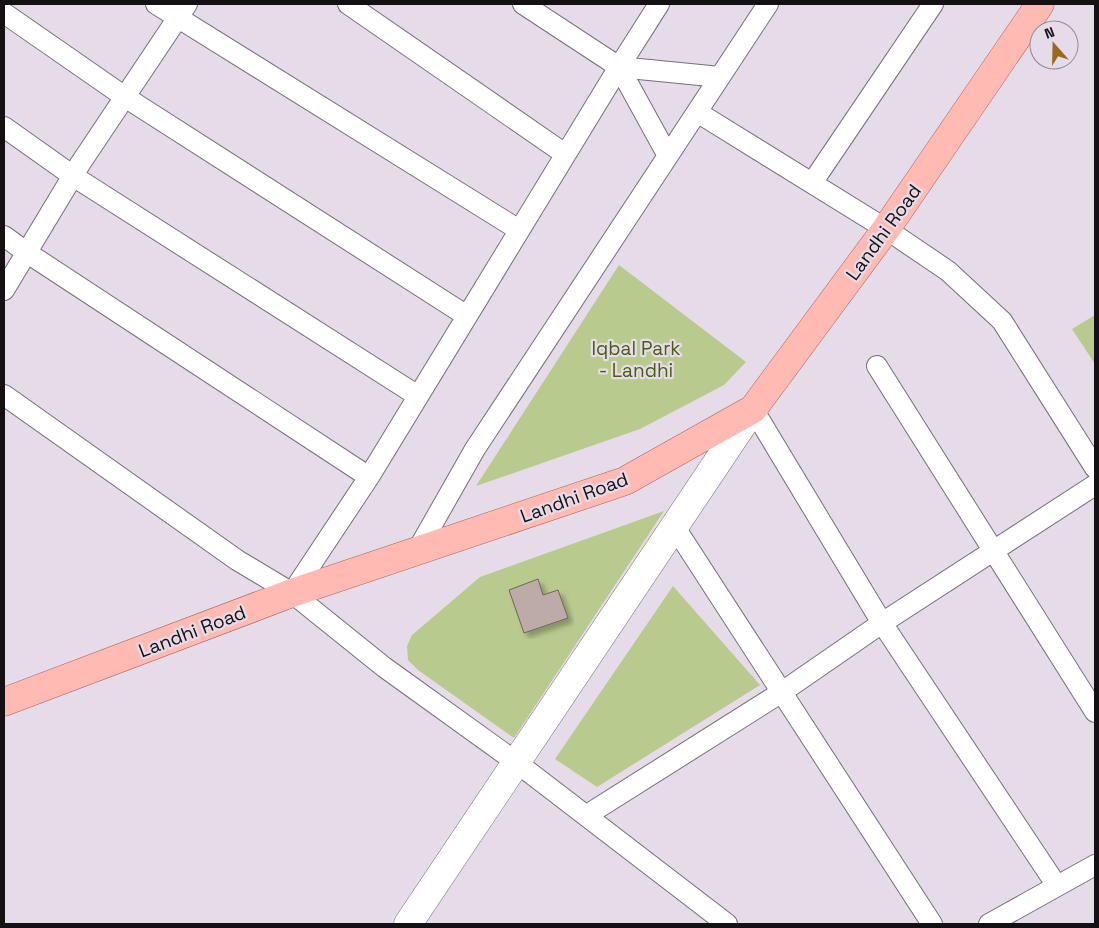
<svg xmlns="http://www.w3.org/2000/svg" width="1099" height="928" font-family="'Space Grotesk',sans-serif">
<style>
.green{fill:#b9ca8e}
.building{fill:#bcaba8;stroke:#71625f;filter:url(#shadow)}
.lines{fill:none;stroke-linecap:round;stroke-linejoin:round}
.street-casing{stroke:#776e79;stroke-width:22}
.secondary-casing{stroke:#776e79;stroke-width:29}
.primary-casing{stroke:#ad615b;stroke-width:29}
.street{stroke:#fff;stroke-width:20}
.secondary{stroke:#fff;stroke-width:28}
.primary{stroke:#ffbbb3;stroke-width:28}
.labels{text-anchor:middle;stroke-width:4.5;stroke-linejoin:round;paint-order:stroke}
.street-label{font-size:19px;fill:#141014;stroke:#e6dce9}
.park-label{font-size:19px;fill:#4b5b12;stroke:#e6dce9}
</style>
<defs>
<filter id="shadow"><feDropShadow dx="4.5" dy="4.5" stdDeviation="2.5" flood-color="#0004"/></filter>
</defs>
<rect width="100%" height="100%" fill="#e6dce9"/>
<!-- green -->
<path class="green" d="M619,265L746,362L724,385L640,429L476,486Z
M1095,315V364L1072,329Z
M664,511L514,738L418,670L408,660L407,646L412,635L480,577Z
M673,586L760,685L597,787L555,759Z"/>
<!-- building -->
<path class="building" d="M538,579L543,595L558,590L568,618L524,633L509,590Z"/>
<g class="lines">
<!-- street casing -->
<g class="street-casing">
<path id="street" d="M156,4L519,230
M348,4L565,154
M523,4L619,67L668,156
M4,13L125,97L467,316
M619,67L720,77
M697,112L886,229L948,271L1002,321L1095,468
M4,127L73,176L418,396
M812,183L933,4
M4,236L26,252L369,477
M4,290L80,164L187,4
M877,366L1095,712
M4,395L237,560L292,593L384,667L516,762L727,924
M753,409L882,623L1057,886
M674,526L932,924
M417,551L475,449L768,4
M292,593L369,477L619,67L659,4
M587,815L782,692L882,623L1095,485
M989,924L1095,865"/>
</g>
<!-- secondary casing -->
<g class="secondary-casing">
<path id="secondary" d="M408,924L753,409"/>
</g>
<!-- primary casing -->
<g class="primary-casing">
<path id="primary" d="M4,702L292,593L625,481L753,409L886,229L1040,4"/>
</g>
<!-- street -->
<use href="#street" class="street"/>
<!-- secondary -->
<use href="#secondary" class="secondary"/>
<!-- primary -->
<use href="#primary" class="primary"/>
</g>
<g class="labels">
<!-- street labels -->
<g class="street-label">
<text transform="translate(883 232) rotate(-54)" y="7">Landhi Road</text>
<text transform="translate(574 497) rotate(-20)" y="7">Landhi Road</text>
<text transform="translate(192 631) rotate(-21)" y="7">Landhi Road</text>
</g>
<!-- park labels -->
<g class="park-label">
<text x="636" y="355">Iqbal Park<tspan x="636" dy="22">- Landhi</tspan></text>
</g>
</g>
<!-- border -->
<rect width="1099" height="928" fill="none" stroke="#141014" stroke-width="10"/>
<!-- north arrow -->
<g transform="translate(1054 45) rotate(340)"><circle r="24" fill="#e6dce9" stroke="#928a94"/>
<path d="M0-4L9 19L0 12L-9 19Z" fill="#986a19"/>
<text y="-8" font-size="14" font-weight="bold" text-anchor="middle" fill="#141014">N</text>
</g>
</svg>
